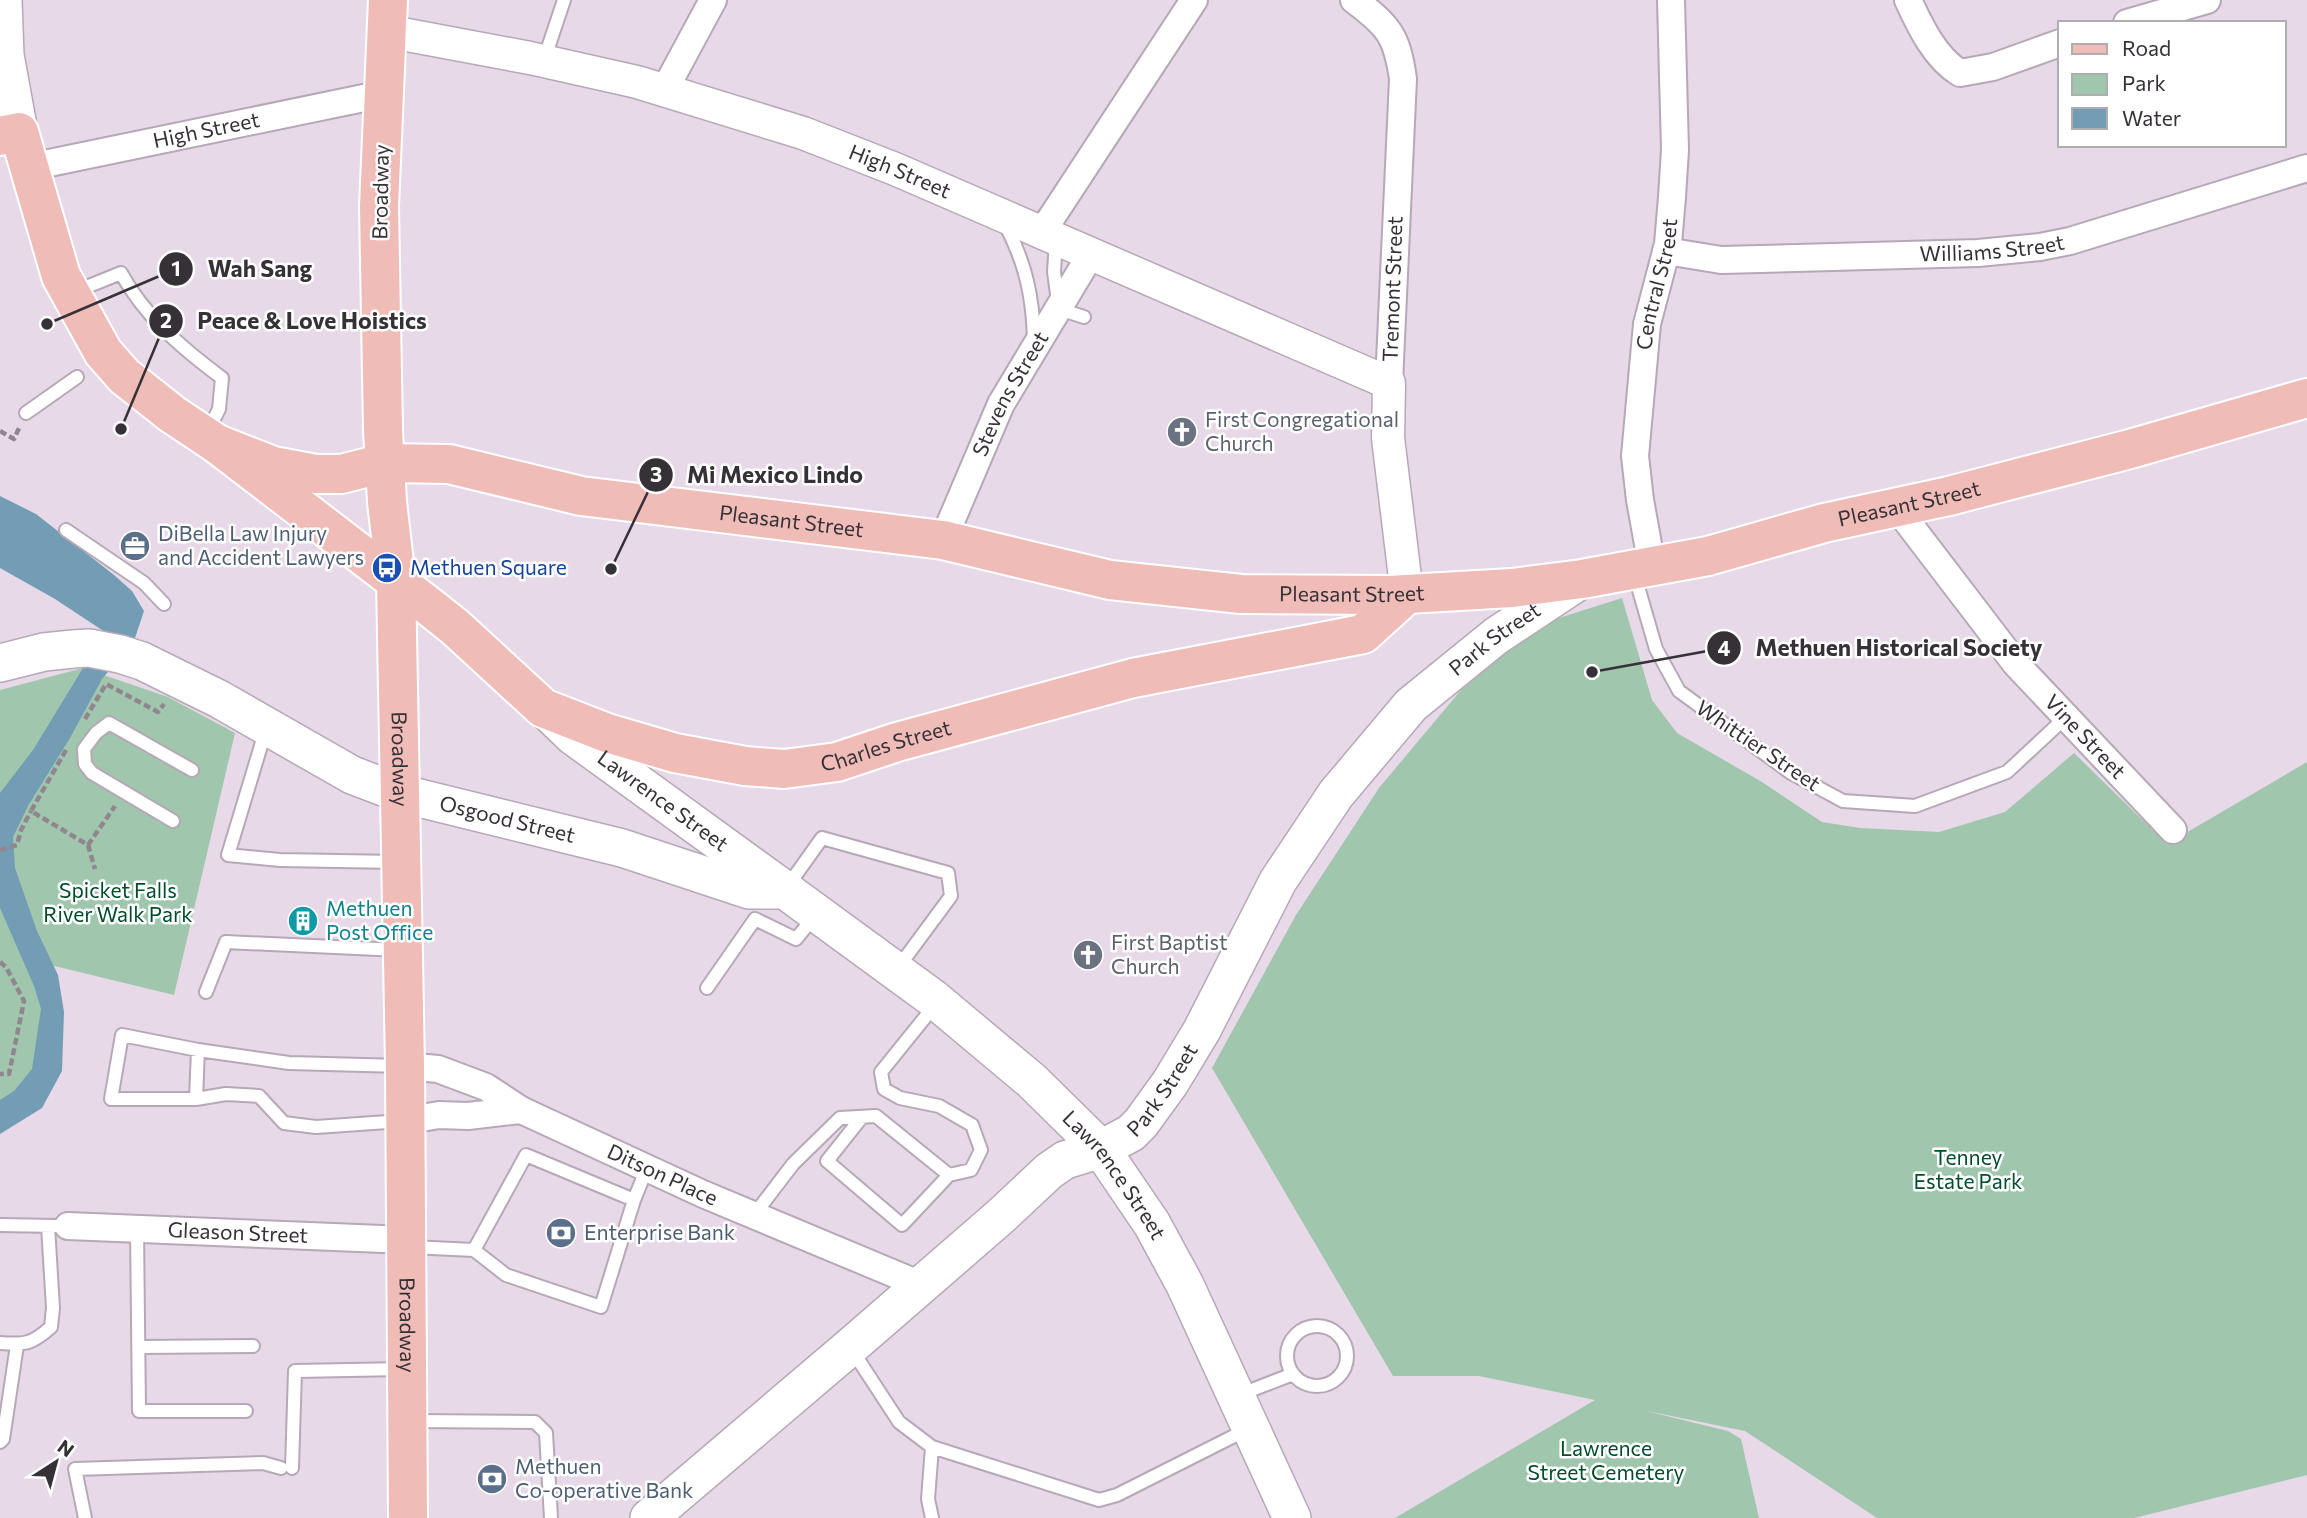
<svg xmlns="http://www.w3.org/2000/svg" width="2307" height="1518" font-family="Commissioner,sans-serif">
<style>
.green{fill:#a0c6ad}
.water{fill:#739db5}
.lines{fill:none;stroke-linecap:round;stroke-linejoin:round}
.service-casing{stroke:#b6a8b6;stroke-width:16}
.minor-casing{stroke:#b6a8b6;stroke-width:30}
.tertiary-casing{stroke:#b6a8b6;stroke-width:35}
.secondary-casing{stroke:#b6a8b6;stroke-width:40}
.primary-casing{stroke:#fff;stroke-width:42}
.path{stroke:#908690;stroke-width:4.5;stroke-dasharray:7 3.5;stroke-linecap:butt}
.service{stroke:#fff;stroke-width:12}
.minor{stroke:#fff;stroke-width:26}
.tertiary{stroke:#fff;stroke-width:32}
.secondary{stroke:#fff;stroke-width:37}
.primary{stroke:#efbcb8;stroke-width:38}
.labels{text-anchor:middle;stroke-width:5;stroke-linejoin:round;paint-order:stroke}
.street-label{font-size:21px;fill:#363137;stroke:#fff}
.worship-label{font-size:21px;fill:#5b616d;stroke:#fff;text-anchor:start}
.service-label{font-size:21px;fill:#4e5e75;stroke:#fff;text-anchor:start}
.transit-label{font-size:21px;fill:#164399;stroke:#fff;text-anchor:start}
.park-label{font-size:21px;fill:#004c2b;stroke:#fff}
.culture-label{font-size:21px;fill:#0d838f;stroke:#fff;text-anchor:start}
.leader{fill:none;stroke:#363137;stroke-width:2.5}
.callout-dot{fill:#363137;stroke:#fff;stroke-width:2.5}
.mark-label{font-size:21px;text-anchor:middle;font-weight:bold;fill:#fff}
.callout-label{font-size:23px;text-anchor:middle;font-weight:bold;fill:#363137;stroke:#fff;stroke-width:5;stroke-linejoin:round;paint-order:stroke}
</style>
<rect width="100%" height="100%" fill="#e7d9e7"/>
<!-- green -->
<path class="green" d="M1622,598L1652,700L1677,733L1762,782L1822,822L1860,828L1939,832L2005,812L2074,753L2167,844L2307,762V1475L2134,1518H1877L1745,1431L1642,1410L1728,1431L1741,1439L1759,1518H1395L1595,1400L1479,1376H1393L1212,1068L1296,915L1379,788L1461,690L1510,649L1556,619Z
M83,668L168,697L235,733L174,995L42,963L51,1066L0,1119V690Z"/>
<!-- water -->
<path class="water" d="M0,496L36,514L114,575L132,591L144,611L134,641L102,679L70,738L28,806L13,837L15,868L37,931L58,975L64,1012L62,1071L42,1108L0,1134V1100L14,1091L32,1069L41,1009L34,986L0,908V793L33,750L105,632L55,599L0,568Z"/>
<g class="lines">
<!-- service casing -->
<g class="service-casing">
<path id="service" d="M544,60L564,0
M1005,224C1026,264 1033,297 1034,341
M1056,241L1054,272L1059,309L1084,317
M74,292L121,273C145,317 183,349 222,378L219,409L207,433
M26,413L77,377
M66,530L144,583L164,604
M1634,573L1656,649L1679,691L1791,773L1843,801L1915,806L2007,772L2066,717
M266,729L228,855L280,860L397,862
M173,821L92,773L85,764L84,749L96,733L109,723L192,770
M787,887L822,838L948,873L951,896L897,969
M707,988L755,919L796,939L809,923H820
M206,992L226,942L399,950
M401,1066L289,1063L198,1050L122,1035L111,1099H196L226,1094L259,1096L284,1123L316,1127L402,1121
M196,1099L198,1050
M862,1117L827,1161L902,1225L949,1175
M754,1215L793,1164L840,1118L876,1116L949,1175L971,1170L981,1150L972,1125L939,1106L900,1098L884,1089L881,1072L935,1005
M0,1225L56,1226
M137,1229L139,1411H246
M411,1247L474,1250L506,1275L601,1307L634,1200L647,1168
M474,1250L526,1155L634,1200
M1287 1356a30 30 0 1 1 60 0a30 30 0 1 1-60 0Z
M0,1343C25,1345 32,1344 51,1327L53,1308L48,1226
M139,1347L253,1346
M852,1350L899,1422L932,1447L1099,1500L1117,1495L1248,1429
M1239,1395L1293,1374
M412,1421L535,1422L546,1433L551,1518
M0,1442L3,1439L17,1345
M292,1468L295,1371L404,1369
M85,1518L75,1469L263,1463L281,1468
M932,1518L928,1499L932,1447"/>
</g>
<!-- minor casing -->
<g class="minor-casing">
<g id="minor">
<path d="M1354,0C1389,26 1397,36 1403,79L1389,383"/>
<path d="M1908,0C1920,26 1935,58 1960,73L1993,67L2060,43"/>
<path d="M2127,23L2207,0"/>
<path d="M664,91L713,0"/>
<path id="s1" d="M30,167L383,94"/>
<path d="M1042,232L1194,0"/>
<path id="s2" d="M1666,251L1721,260L1978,253L2040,247L2070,241L2307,168"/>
<path id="s3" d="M1896,507L2016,664L2173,830"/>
<path id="s4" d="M943,540L1001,404L1091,254"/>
<path id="s5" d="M1652,566L1640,500L1635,456L1647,324L1668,244L1672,197L1675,150L1671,0"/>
<path id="s6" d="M405,1066L438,1069L486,1087L521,1110L703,1194L921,1285"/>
<path d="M404,1121L439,1115L468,1116L521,1110"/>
<path id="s7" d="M68,1226L407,1240"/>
</g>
</g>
<!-- tertiary casing -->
<g class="tertiary-casing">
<g id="tertiary">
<path id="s8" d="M386,31L530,58L637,82L803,133L895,169L1389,383L1388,438L1407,594"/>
</g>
</g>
<!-- secondary casing -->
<g class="secondary-casing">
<g id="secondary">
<path d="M3,0L5,55L19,132"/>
<path id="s9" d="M0,663L44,652L73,649L89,648L120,654L142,661L219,699L352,775L399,793L622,848L749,890H785L934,999L1032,1081L1101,1149L1152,1224L1185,1285L1292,1518"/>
<path id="s10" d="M547,711L573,736L785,890"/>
<path id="s11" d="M649,1518L850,1347L1001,1216L1049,1171L1065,1160L1101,1149L1131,1133L1141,1123L1170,1083L1202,1030L1278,881L1336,794L1411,705L1496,636L1582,579"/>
</g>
</g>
<!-- primary casing -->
<g class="primary-casing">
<g id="primary">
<path id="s12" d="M388,0L379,206L383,430L387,502L396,580L405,1066L408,1518"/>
<path id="s13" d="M0,136L19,132L61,276L103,352L124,376L172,414L217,444L426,604L455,627L543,708L607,733L675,753L745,766L784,769L837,762L897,742L1133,678L1363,634L1407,594"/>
<path id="s14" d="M217,444L273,466L316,474H341L385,463L449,464L581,496L943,540L1110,580L1241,594L1390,595L1512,588L1582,579L1708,556L1824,523L1949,496L2130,449L2307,398"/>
</g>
</g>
<!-- path -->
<path class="path" d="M0,431L14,439L20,426
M85,719L106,684L158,712L164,704
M66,750L31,811L88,845L115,806
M88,845L95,869
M0,850L17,845L21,830L31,811
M0,962L6,967L24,1001L9,1074H0"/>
<!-- service -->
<use href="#service" class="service"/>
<!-- minor -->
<use href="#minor" class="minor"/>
<!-- tertiary -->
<use href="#tertiary" class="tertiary"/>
<!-- secondary -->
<use href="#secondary" class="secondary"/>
<!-- primary -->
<use href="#primary" class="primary"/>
</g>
<!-- icons -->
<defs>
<g id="church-disc" transform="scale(1.575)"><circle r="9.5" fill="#6b7280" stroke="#fff"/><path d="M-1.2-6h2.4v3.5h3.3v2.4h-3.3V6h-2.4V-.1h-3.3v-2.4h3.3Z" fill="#fff"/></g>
<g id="office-disc" transform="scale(1.575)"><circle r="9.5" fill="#5c6f8a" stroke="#fff"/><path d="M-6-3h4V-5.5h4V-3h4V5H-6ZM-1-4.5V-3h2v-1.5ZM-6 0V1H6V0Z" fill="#fff"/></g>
<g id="bus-disc" transform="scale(1.575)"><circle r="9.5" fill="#1a4fb4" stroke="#fff"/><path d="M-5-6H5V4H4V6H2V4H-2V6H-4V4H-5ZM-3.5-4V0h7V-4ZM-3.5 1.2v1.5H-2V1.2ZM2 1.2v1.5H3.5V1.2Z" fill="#fff"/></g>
<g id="building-disc" transform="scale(1.575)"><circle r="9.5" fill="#0f9aa8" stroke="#fff"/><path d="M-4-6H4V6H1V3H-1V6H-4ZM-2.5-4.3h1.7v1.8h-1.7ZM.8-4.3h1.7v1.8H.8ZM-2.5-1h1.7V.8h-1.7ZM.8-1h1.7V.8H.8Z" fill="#fff"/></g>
<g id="bank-disc" transform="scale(1.575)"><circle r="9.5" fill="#5c6f8a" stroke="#fff"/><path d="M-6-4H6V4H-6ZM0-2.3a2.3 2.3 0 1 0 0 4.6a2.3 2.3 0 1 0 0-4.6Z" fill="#fff"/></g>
</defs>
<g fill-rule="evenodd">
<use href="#church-disc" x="1182" y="432"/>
<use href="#office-disc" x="135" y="546"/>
<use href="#bus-disc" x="387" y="568"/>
<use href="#building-disc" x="303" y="921"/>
<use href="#church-disc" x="1088" y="955"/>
<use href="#bank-disc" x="561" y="1233"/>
<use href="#bank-disc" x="492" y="1479"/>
</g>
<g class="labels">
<!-- street labels -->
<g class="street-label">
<text dy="7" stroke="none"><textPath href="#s1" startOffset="180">High Street</textPath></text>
<text dy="7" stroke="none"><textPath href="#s8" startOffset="534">High Street</textPath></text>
<text transform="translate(381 192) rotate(-89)" y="7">Broadway</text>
<text dy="7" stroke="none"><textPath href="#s2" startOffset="327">Williams Street</textPath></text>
<text dy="7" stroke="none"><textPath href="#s5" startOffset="285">Central Street</textPath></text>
<text transform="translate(1393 289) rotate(-88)" y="7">Tremont Street</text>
<text dy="7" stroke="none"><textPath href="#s4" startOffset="161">Stevens Street</textPath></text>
<text dy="7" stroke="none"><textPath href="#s14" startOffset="1720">Pleasant Street</textPath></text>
<text dy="7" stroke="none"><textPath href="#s14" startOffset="586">Pleasant Street</textPath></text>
<text dy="7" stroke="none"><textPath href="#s14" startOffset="1153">Pleasant Street</textPath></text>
<text dy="7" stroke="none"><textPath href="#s11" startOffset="1241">Park Street</textPath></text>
<text dy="7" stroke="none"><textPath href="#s3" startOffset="298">Vine Street</textPath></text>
<text dy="7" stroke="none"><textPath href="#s13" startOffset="1178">Charles Street</textPath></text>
<text transform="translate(1758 746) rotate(34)" y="7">Whittier Street</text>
<text dy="7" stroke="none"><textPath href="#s12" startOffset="760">Broadway</textPath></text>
<text dy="7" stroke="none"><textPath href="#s10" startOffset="147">Lawrence Street</textPath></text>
<text dy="7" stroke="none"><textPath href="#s9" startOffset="546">Osgood Street</textPath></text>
<text dy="7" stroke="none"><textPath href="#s11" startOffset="674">Park Street</textPath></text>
<text dy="7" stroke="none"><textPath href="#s6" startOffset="282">Ditson Place</textPath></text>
<text dy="7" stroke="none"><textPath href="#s9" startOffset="1272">Lawrence Street</textPath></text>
<text dy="7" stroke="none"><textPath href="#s7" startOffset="170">Gleason Street</textPath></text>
<text dy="7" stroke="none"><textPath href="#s12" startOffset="1326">Broadway</textPath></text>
</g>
<!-- worship labels -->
<g class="worship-label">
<text x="1205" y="427">First Congregational<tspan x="1205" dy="24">Church</tspan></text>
<text x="1111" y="950">First Baptist<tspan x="1111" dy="24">Church</tspan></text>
</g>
<!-- service labels -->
<g class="service-label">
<text x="158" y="541">DiBella Law Injury<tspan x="158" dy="24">and Accident Lawyers</tspan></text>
<text x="584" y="1240">Enterprise Bank</text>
<text x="515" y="1474">Methuen<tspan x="515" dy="24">Co-operative Bank</tspan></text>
</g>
<!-- transit labels -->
<g class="transit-label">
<text x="410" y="575">Methuen Square</text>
</g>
<!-- park labels -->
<g class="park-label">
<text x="118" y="898">Spicket Falls<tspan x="118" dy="24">River Walk Park</tspan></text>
<text x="1968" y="1165">Tenney<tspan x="1968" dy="24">Estate Park</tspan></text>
<text x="1606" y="1456">Lawrence<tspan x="1606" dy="24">Street Cemetery</tspan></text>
</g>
<!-- culture labels -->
<g class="culture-label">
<text x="326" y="916">Methuen<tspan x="326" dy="24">Post Office</tspan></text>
</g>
</g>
<!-- callouts -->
<path class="leader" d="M47 324L176 269M121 429L166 321M611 569L656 475M1592 672L1724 648"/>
<g class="callout-dot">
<circle cx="47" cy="324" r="7"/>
<circle cx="121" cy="429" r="7"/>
<circle cx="611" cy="569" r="7"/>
<circle cx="1592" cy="672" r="7"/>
<circle cx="176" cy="269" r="18"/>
<circle cx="166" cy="321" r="18"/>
<circle cx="656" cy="475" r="18"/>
<circle cx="1724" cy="648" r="18"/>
</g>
<g class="mark-label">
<text x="176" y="276">1</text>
<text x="166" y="328">2</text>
<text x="656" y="482">3</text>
<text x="1724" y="656">4</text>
</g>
<g class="callout-label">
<text x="260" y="277">Wah Sang</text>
<text x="312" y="329">Peace &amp; Love Hoistics</text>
<text x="775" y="483">Mi Mexico Lindo</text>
<text x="1899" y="656">Methuen Historical Society</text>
</g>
<!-- legend -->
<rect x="2058" y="21" width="228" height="126" fill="#ffffff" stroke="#afadaf" stroke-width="2"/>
<rect x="2072" y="44" width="35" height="10" fill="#efbcb8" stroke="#afadaf" stroke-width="2"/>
<text x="2122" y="56" font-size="21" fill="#363137">Road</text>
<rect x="2072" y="74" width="35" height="21" fill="#a0c6ad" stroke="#afadaf" stroke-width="2"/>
<text x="2122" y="91" font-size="21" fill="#363137">Park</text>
<rect x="2072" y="108" width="35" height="21" fill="#739db5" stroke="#afadaf" stroke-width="2"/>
<text x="2122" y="126" font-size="21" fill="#363137">Water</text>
<!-- north arrow -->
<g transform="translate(56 1462) rotate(36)" stroke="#ffffff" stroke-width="5" paint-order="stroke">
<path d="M0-5L12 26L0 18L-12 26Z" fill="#363137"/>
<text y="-10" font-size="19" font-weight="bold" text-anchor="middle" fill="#363137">N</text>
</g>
</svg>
